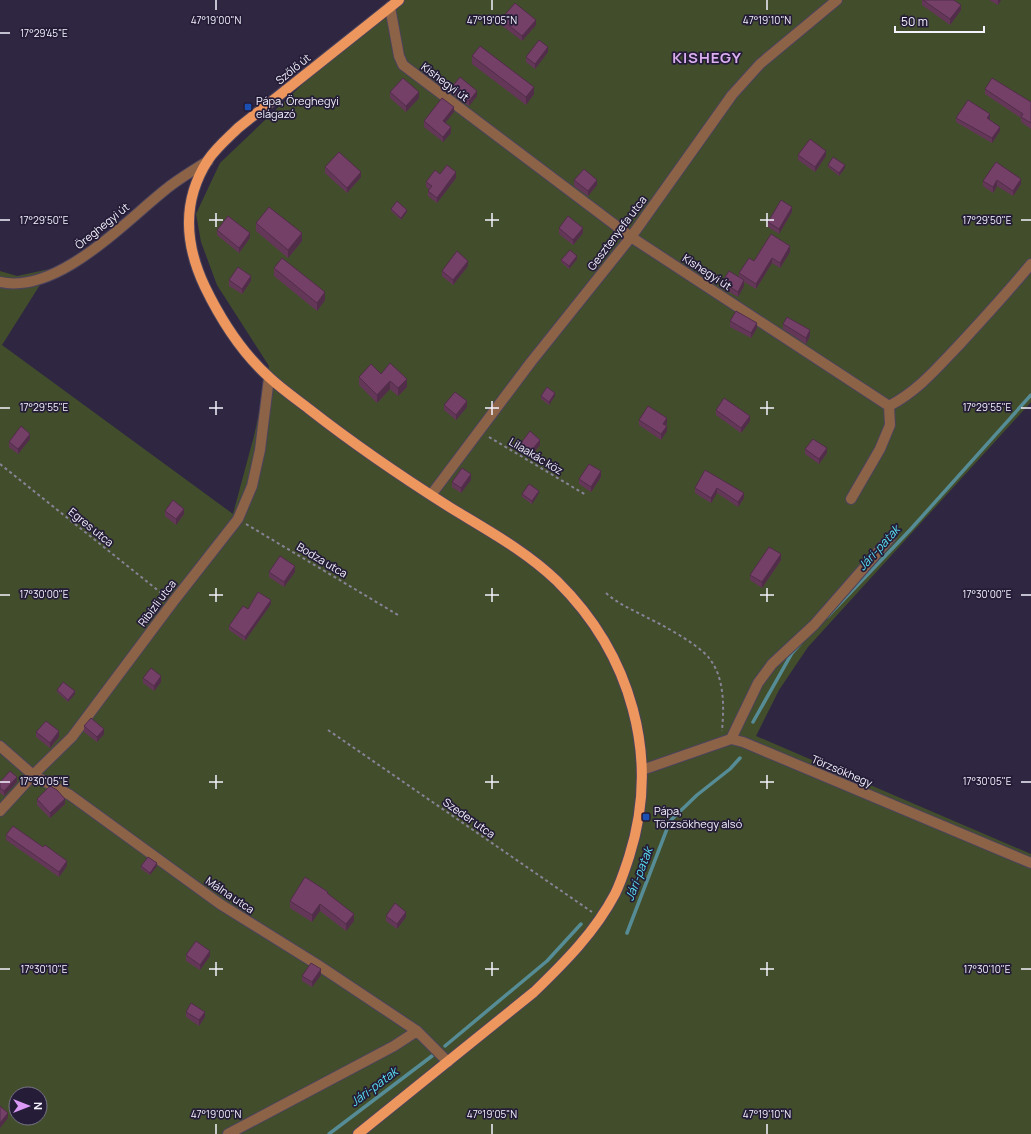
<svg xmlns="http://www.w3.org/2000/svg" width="1031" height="1134" font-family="Manrope,sans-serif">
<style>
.green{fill:#424e2b;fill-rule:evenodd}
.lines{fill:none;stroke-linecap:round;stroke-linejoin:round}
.stream{stroke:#568c96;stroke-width:3.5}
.minor-casing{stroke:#4b435c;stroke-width:12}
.major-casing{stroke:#4b435c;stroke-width:12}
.path{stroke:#888397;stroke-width:2;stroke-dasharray:3 3;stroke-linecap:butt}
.minor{stroke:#8d6348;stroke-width:10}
.major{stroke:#ed965d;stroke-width:10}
.wall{fill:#643759}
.shaded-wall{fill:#512d49}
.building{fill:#744068;stroke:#512d49}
.ticks{fill:none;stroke:#f4f2fd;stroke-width:1.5}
.transit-dot{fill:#1a4fb4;stroke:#251d38;stroke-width:1.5}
.labels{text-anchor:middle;stroke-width:3.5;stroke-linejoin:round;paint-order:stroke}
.street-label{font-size:11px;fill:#f4f2fd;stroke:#251d38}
.poi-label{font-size:11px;fill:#f4f2fd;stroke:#251d38;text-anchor:start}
.water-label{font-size:12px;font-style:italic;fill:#58e2f3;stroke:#251d38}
.district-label{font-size:15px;font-weight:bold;letter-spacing:1px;fill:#daaeee;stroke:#251d38}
.ticks-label{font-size:10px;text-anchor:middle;fill:#f4f2fd;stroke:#251d38;stroke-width:3.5;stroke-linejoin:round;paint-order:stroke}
</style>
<rect width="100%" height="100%" fill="#2f2742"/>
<!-- green -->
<path class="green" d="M391,0H1031V402L808,647L779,690L756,736L1031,854V1134H0V271L17,276L50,269L2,345L233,514L254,436L269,366L217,285L201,242L196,214L220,163ZM16,1094H40V1118H16Z"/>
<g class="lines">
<!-- stream -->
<path class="stream" d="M827,617L910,530L1031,395
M753,722L792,653L800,644
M627,933L670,821L697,795L730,769L740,758
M445,1046L547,961L581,924
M329,1134L432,1056"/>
<!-- minor casing -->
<g class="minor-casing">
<path id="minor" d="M390,7L399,56L403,65L631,237L889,406
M0,282C59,295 127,219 170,186C182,177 195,169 208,161
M889,406C919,390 937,368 960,344C984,318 1008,292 1031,264
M431,495L531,362L631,237L732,95L760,64L837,0
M851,499L880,449L890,425L889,406
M731,739L758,683L772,664L814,625L891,537
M0,746L33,775L70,795L220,904L318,965L417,1031L448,1062
M642,770L731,739L743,742L1031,863
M0,811L33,775L72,737L173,602L238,519L252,486L260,450L269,378
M228,1134L394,1046L417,1031"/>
</g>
<!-- major casing -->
<g class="major-casing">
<path id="major" d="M358,1134L534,992C565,962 595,932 615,894C621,882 625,869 629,857C661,757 631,654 557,581C526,551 487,530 451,508C402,477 355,445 309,409C296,399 282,389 270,378C243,354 221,320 205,287C185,245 181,202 208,160C216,148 228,138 238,128L399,0"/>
</g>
<!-- path -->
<path class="path" d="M489,437L586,495
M0,464L165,596
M246,524L398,615
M606,593C618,604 633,610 648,618C663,625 699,645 709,658C725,678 724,707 722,731
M328,730L592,912"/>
<!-- minor -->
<use href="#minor" class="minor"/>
<!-- major -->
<use href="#major" class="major"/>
</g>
<!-- wall -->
<path class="wall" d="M922,0H954L961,10L950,25L922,5Z
M989,0H1001L998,5Z
M501,19L536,25L522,41L501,25Z
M548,52L535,69L526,62V57Z
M472,56L534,94L526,105L472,64Z
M451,88L477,96L469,106L451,93Z
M985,89L1031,102V129L1021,122V118L985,94Z
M390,92L419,98L406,112L390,98Z
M454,112L445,123L451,133L443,142L424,127V121Z
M956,118L990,119L989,120L1000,131L992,143L956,122Z
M798,155L826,156L815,172L798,160Z
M996,162L1021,184L1013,196L997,186L993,193L983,186V181Z
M828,165L845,168L839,176L828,167Z
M325,167L361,177L347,193L325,173Z
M440,174L456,178L437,203L428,196V191L429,189L426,187V182Z
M574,180L597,185L588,196L574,186Z
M391,209L407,212L401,220L391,211Z
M792,212L779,234L768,227V222Z
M256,223L302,241L288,258L256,231Z
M559,228L583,233L573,245L559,234Z
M217,230L250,238L239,253L217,235Z
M790,252L780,268L772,263L756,289L744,282V286L738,297L722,288V282L739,277V273L754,261Z
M577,259L569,269L561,262V260Z
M468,266L453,285L442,276V271Z
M274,268L325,300L317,311L274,276Z
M229,280L251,281L242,294L229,286Z
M730,321L757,328L751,338L730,327Z
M783,324L810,336L806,344L783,329Z
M381,374L407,387L398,396L390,389L377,403L359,385V377Z
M541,396H555L549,405L541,399Z
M444,405L467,407L456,420L444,410Z
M716,410L750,421L741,433L716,415Z
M639,420L667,423L666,425L667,431L661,440L639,425Z
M30,439L18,454L9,447V442Z
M521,443L540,445L531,456L521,448Z
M805,449L827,453L819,464L805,454Z
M705,470L744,498L738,507L717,493L711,503L695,493V488Z
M601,477L591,492L579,484V479Z
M471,480L461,493L452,487V482Z
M539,493L532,504L522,497V494Z
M165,511L184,514L176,525L165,516Z
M781,560L762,588L750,580V575Z
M269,572H295L284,587L269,577Z
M271,604L245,641L229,630V626L248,609Z
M143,678L161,682L154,691L143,683Z
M57,690L75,694L68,702L57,692Z
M84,726L104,734L97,742L84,732Z
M36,732L59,737L50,748L36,737Z
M0,782H17L4,796L0,793Z
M37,799L65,804L50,818L37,805Z
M6,835L67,866L59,877L6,840Z
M141,866H157L150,875L141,869Z
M328,894L354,921L346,931L320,911L312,922L290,908V901Z
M386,916L406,917L397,929L386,921Z
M186,955L210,956L200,970L186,961Z
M321,975L312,987L302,981V976Z
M186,1012L205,1017L199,1026L186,1017Z"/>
<!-- shaded-wall -->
<path class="shaded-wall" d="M998,0H1001L998,5Z
M961,5V10L950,25V19Z
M536,20V25L522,41V36Z
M548,47V52L535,69V64Z
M534,87V94L526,105V97Z
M477,91V96L469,106V101Z
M419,92V98L406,112V106Z
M454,107V112L443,126V121Z
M990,114V119L987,123V118Z
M451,127V133L443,142V137Z
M1000,127V131L992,143V138Z
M826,151V156L815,172V167Z
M845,165V168L839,176V173Z
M361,172V177L347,193V188Z
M456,172V178L437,203V198Z
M1021,179V184L1013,196V191Z
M597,180V185L588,196V191Z
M997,180V186L993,193V187Z
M792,207V212L779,234V229Z
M407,210V212L401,220V218Z
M583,228V233L573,245V240Z
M250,233V238L239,253V248Z
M302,233V241L288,258V250Z
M790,246V252L780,268V263Z
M577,256V259L569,269V266Z
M772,258V263L756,289V284Z
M468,261V266L453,285V280Z
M251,276V281L242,294V289Z
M744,280V286L738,297V292Z
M325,292V300L317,311V303Z
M757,323V328L751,338V333Z
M810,330V336L806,344V338Z
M407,379V387L398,396V388Z
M390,381V389L377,403V395Z
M555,393V396L549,405V402Z
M467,401V407L456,420V415Z
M750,416V421L741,433V428Z
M667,418V423L663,429V424Z
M667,426V431L661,440V434Z
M30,434V439L18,454V449Z
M540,440V445L531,456V451Z
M827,448V453L819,464V459Z
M601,471V477L591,492V487Z
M471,474V480L461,493V488Z
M717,488V493L711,503V498Z
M539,491V493L532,504V501Z
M744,493V498L738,507V502Z
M184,509V514L176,525V519Z
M781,554V560L762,588V582Z
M295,566V572L284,587V582Z
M271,600V604L245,641V637Z
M161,676V682L154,691V686Z
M75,691V694L68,702V700Z
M104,729V734L97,742V737Z
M59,731V737L50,748V743Z
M17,777V782L4,796V791Z
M65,799V804L50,818V813Z
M67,861V866L59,877V872Z
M157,863V866L150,875V873Z
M320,904V911L312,922V915Z
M406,912V917L397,929V924Z
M354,914V921L346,931V924Z
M210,951V956L200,970V965Z
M321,969V975L312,987V982Z
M205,1012V1017L199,1026V1020Z
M8,1113V1118L0,1128V1123Z"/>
<!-- building -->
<path class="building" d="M923,0H954L961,5L950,19Z
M515,3L536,20L522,36L501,19Z
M539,40L548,47L535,64L526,57Z
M480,46L534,87L526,97L472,56Z
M460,77L477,91L469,101L451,88Z
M403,78L419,92L406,106L390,92Z
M992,78L1031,102V123L1021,117L1023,114L985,89Z
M442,98L454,107L443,121L451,127L443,137L424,121Z
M968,100L990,114L987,118L1000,127L992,138L956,118Z
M810,139L826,151L815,167L798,155Z
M339,152L361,172L347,188L325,167Z
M833,157L845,165L839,173L828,165Z
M996,162L1021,179L1013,191L997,180L993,187L983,181Z
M447,165L456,172L437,198L428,191L432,186L426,182L435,170L440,174Z
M584,169L597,180L588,191L574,180Z
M781,200L792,207L779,229L768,222Z
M397,201L407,210L401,218L391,209Z
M269,207L302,233L288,250L256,223Z
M228,216L250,233L239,248L217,230Z
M568,216L583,228L573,240L559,228Z
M771,234L790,246L780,263L772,258L756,284L739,273L749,258L754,261Z
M570,250L577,256L569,266L561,260Z
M457,251L468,261L453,280L442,271Z
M282,258L325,292L317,303L274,268Z
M238,267L251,276L242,289L229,280Z
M729,271L744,280L738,292L722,282Z
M736,311L757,323L751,333L730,321Z
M787,317L810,330L806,338L783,324Z
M390,363L407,379L398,388L390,381L377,395L359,377L371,364L381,374Z
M547,387L555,393L549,402L541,396Z
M455,392L467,401L456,415L444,405Z
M724,398L750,416L741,428L716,410Z
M648,406L667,418L663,424L667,426L661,434L639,420Z
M21,426L30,434L18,449L9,442Z
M530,431L540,440L531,451L521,443Z
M813,439L827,448L819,459L805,449Z
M589,464L601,471L591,487L579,479Z
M462,468L471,474L461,488L452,482Z
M705,470L744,493L738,502L717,488L711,498L695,488Z
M529,484L539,491L532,501L522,494Z
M173,500L184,509L176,519L165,511Z
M769,547L781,554L762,582L750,575Z
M280,556L295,566L284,582L269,572Z
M258,592L271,600L245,637L229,626L243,606L248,609Z
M151,668L161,676L154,686L143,678Z
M63,682L75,691L68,700L57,690Z
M91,718L104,729L97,737L84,726Z
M46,721L59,731L50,743L36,732Z
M10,771L17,777L4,791L0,788V782Z
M50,786L57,790L65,799L50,813L37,799Z
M13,826L43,847L45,845L67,861L59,872L6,835Z
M148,857L157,863L150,873L141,866Z
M305,877L328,892L327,893L354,914L346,924L320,904L312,915L290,901Z
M395,903L406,912L397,924L386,916Z
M196,941L210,951L200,965L186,955Z
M311,963L321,969L312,982L302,976Z
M191,1003L205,1012L199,1020L186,1012Z
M0,1106L8,1113L0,1123Z"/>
<!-- ticks -->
<path class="ticks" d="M216,0V10M492,0V10M767,0V10M0,33H10M216,213V227M492,213V227M767,213V227M0,220H10M209,220H223M485,220H499M760,220H774M1021,220H1031M216,401V415M492,401V415M767,401V415M0,408H10M209,408H223M485,408H499M760,408H774M1021,408H1031M216,588V602M492,588V602M767,588V602M0,595H10M209,595H223M485,595H499M760,595H774M1021,595H1031M216,775V789M492,775V789M767,775V789M0,782H10M209,782H223M485,782H499M760,782H774M1021,782H1031M216,962V976M492,962V976M767,962V976M0,969H10M209,969H223M485,969H499M760,969H774M1021,969H1031M216,1124V1134M492,1124V1134M767,1124V1134"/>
<!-- markers -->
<g class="transit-dot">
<rect x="244" y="103" width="8" height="8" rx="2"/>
<rect x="642" y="813" width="8" height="8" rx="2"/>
</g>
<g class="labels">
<!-- street labels -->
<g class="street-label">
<text transform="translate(293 69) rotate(-39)" y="4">Szőlő út</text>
<text transform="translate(445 82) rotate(37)" y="4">Kishegyi út</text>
<text transform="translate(102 226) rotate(-39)" y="4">Öreghegyi út</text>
<text transform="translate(617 233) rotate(-53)" y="4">Gesztenyefa utca</text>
<text transform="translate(707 272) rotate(33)" y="4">Kishegyi út</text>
<text transform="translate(536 456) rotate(31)" y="4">Lilaakác köz</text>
<text transform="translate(91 527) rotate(39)" y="4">Egres utca</text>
<text transform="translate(322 560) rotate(31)" y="4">Bodza utca</text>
<text transform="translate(157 603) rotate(-53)" y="4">Ribizli utca</text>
<text transform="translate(842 771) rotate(23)" y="4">Törzsökhegy</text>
<text transform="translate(469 818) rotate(35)" y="4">Szeder utca</text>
<text transform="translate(230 895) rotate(34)" y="4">Málna utca</text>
</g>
<!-- poi labels -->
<g class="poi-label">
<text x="256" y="105">Pápa, Öreghegyi<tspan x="256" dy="13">elágazó</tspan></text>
<text x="654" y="815">Pápa,<tspan x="654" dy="13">Törzsökhegy alsó</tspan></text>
</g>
<!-- water labels -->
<g class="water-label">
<text transform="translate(879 548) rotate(-48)" y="4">Jári-patak</text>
<text transform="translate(639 874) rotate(-69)" y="4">Jári-patak</text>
<text transform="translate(374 1087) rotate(-37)" y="4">Jári-patak</text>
</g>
<!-- district labels -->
<g class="district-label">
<text x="707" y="63">KISHEGY</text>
</g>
</g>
<g class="ticks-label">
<text x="216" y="24">47°19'00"N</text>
<text x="492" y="24">47°19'05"N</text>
<text x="767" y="24">47°19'10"N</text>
<text x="44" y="37">17°29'45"E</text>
<text x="987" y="224">17°29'50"E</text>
<text x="44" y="224">17°29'50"E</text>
<text x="987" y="411">17°29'55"E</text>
<text x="44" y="411">17°29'55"E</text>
<text x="987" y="598">17°30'00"E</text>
<text x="44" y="598">17°30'00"E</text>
<text x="44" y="785">17°30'05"E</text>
<text x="987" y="785">17°30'05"E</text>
<text x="44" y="973">17°30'10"E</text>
<text x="987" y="973">17°30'10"E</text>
<text x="216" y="1118">47°19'00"N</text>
<text x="492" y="1118">47°19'05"N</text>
<text x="767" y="1118">47°19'10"N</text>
</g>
<!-- north arrow -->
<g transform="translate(28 1106) rotate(90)"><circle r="19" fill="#251d38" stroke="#787287"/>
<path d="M0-3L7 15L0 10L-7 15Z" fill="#da9af6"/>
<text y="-6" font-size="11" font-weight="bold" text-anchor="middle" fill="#f4f2fd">N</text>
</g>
<!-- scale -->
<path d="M895 26v6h89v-6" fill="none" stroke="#f4f2fd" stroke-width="2"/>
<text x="901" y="26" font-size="12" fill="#f4f2fd" stroke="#251d38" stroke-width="3" paint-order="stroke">50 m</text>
</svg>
